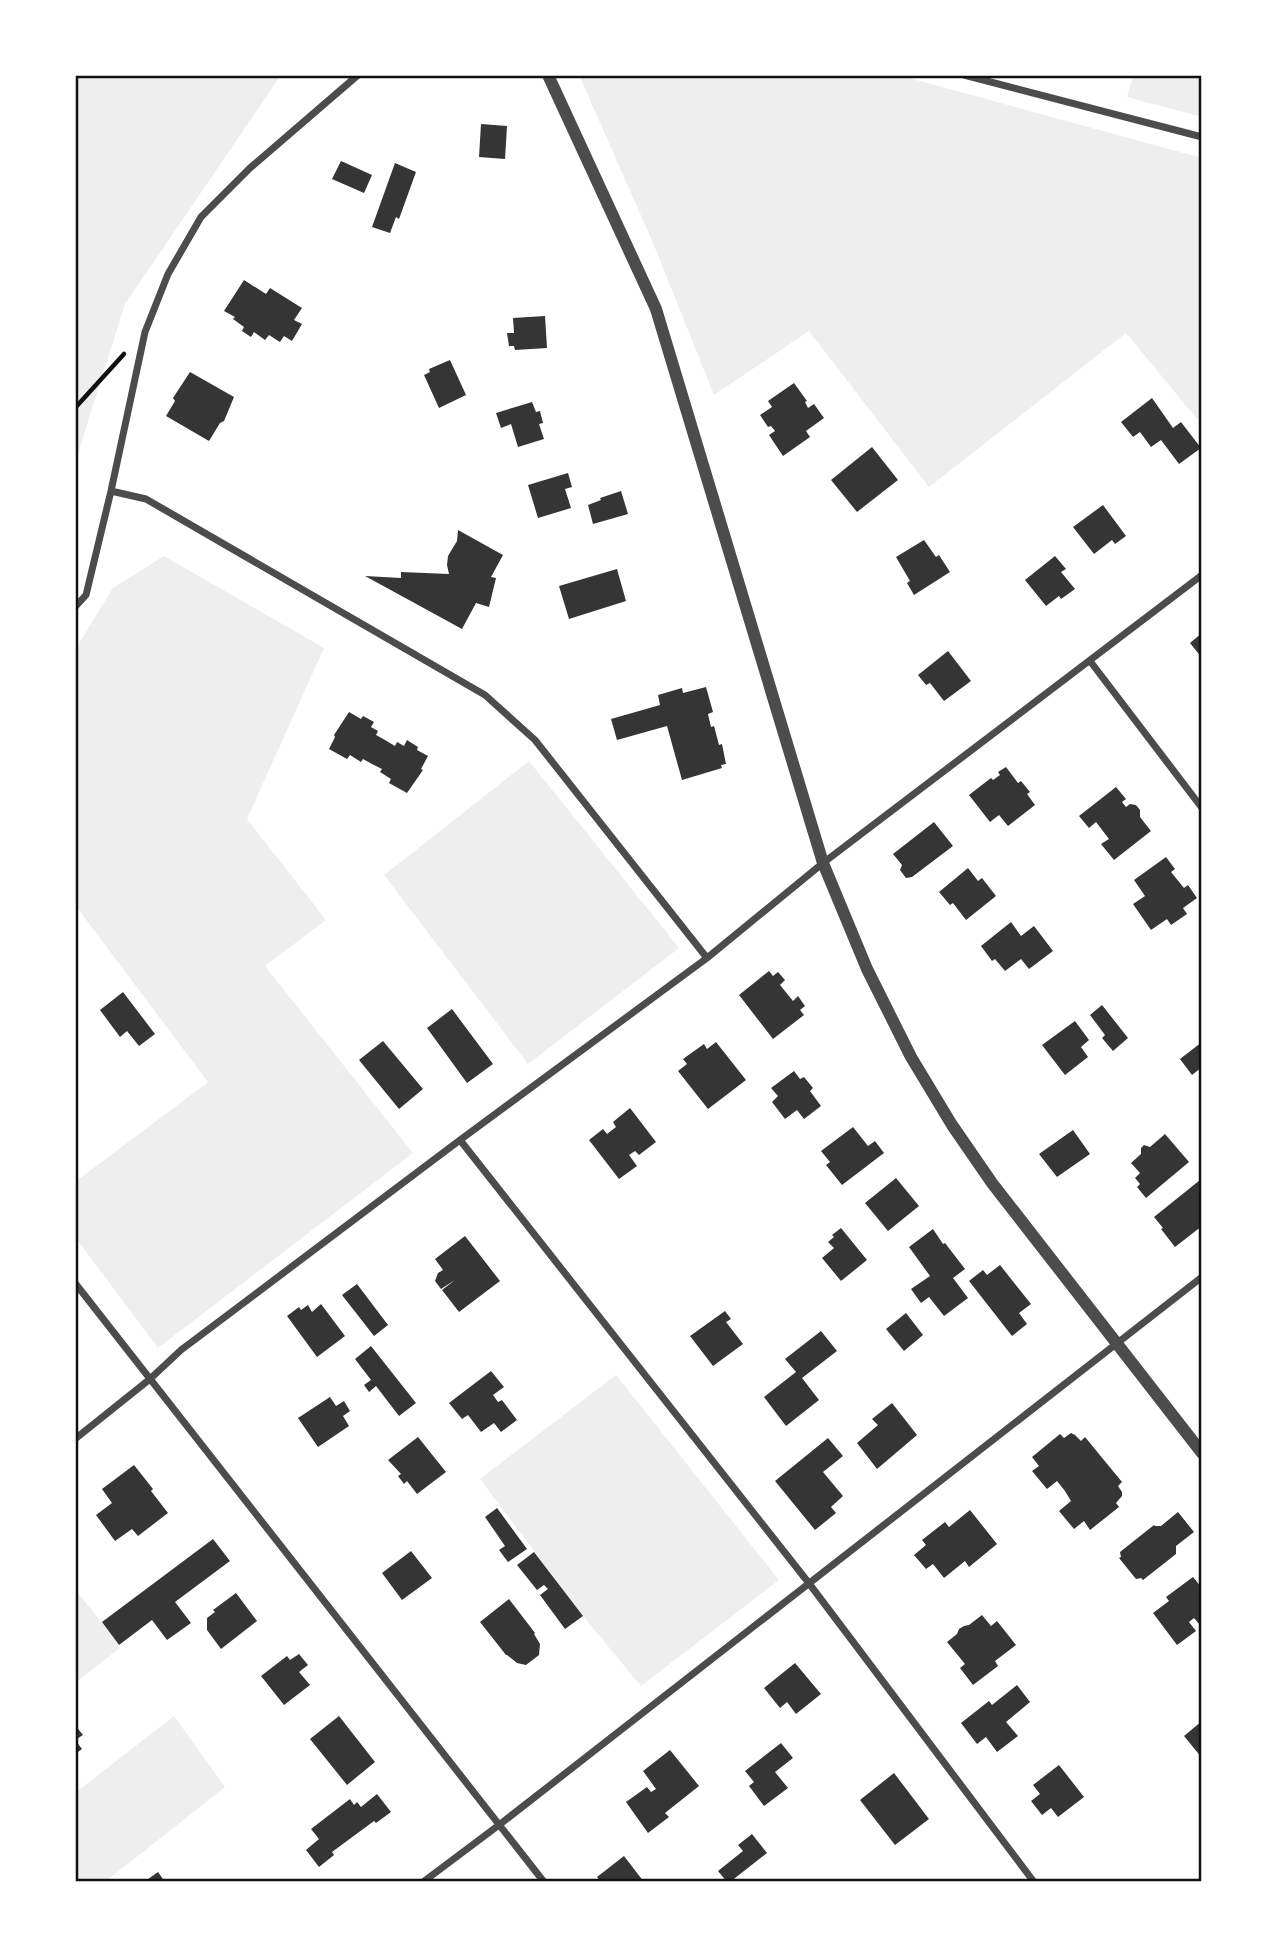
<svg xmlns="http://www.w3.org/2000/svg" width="1277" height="1957" font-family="Lato,sans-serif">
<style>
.green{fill:#eee}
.building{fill:#353535}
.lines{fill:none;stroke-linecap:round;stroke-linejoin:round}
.path{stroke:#111;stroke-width:4.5}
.minor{stroke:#4c4c4c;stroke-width:7}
.tertiary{stroke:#4c4c4c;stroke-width:12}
.neatline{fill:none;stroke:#111;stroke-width:2.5}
</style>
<rect width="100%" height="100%" fill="#fff"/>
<!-- green -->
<path class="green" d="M75,75H281L125,304L75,463Z
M579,75H898L1202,158V416L1197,419L1126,333L929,487L809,331L714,395L653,243Z
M1133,75H1202V117L1127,97Z
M164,556L324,648L247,819L326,920L265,966L413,1153L158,1348L75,1237V1182L208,1082L75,905V650L113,588Z
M529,761L679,948L528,1064L384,875Z
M616,1375L779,1580L641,1686L583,1616L480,1479Z
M75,1590L102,1622L120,1648L75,1683Z
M174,1716L225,1787L105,1882H79L75,1877V1793Z"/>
<!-- building -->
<path class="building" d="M481,124L507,126L505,159L479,157Z
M341,161L372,175L364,193L332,179Z
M395,163L416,172L399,219L396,217L390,233L372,227Z
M244,280L266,294L270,288L302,308L294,320L302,324L292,341L284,336L280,342L269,335L265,340L254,332L251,337L242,331L244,327L233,319L235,317L224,311Z
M545,316L547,348L515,350L514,346H509L507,333H514L513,318Z
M450,360L466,395L439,408L424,375L430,372L429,369Z
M190,372L234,397L224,421L220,423L209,441L166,416L175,401L173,398Z
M794,383L807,401L805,402L808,408L814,404L824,418L806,431L810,437L783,456L769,435L775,431L771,426L768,427L760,415L772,407L768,401Z
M1152,398L1173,428L1181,422L1201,448L1179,464L1161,440L1151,447L1140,432L1133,437L1121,422Z
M532,402L536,412L540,411L543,423L539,424L544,439L518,447L511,424L501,428L496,413Z
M872,447L898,480L857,512L831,480Z
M568,473L572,487L565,489L571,508L538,518L528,485Z
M621,491L628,514L593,524L588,505L601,500L600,498Z
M1103,505L1126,536L1115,544L1112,540L1094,554L1073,527Z
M458,530L503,555L491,577L496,578L489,607L476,603L462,629L365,576L401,578V572L449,574L447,565L448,556L457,541Z
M924,540L936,557L939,555L950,572L914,595L907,583L910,581L896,557Z
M1055,556L1066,569L1061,572L1075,589L1061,599L1059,596L1046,606L1025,580Z
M617,569L626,601L569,619L559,586Z
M1202,633V658L1190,643Z
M948,651L971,681L944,701L930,683L926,685L918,675Z
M706,687L713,712L708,714L711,727L714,726L719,745L722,744L726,764L721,765L722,768L682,780L667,726L617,740L611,719L660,705L658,695L682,688L683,693Z
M349,712L361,719L363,716L374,722L371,727L378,731L376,735L385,740L395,746L397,742L404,746L407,740L418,747L417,750L428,756L421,769L423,770L407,793L389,783L391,779L380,772L382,769L372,764L363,759L361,762L350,755L347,759L329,749L335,737L334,735Z
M1006,767L1018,783L1021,781L1030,792L1027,794L1035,805L1008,826L999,815L990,822L969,795L991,778L993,780L1000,775L998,772Z
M1116,787L1126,799L1122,802L1126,807L1130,804L1136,805L1140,810V817L1151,831L1114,860L1101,844L1109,839L1096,822L1089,828L1079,816Z
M934,822L953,846L912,877L906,878L900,870L902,865L893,854Z
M1166,857L1175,869L1171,872L1184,888L1188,885L1197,898L1183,908L1187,914L1171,925L1167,919L1151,930L1133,904L1145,896L1134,880Z
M968,868L978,881L982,878L996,896L966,920L953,903L950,905L939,892Z
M1011,922L1021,936L1034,926L1053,951L1029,969L1021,959L1005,971L995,959L992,961L981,946Z
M769,971L773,976L778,972L785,980L780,985L793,1001L798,996L805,1006L800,1010L804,1015L773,1039L739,995Z
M123,992L155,1034L139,1046L127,1031L120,1037L100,1010Z
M1102,1005L1128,1038L1113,1051L1102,1038L1105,1035L1090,1015Z
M452,1009L493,1064L467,1083L427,1028Z
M1075,1021L1089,1040L1081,1047L1088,1057L1065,1075L1042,1045Z
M383,1041L423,1089L399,1109L359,1060Z
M716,1042L746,1080L708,1109L678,1071L687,1064L683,1059L704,1044L707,1049Z
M1202,1042V1067L1192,1075L1180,1059Z
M794,1071L800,1079L804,1077L813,1088L810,1091L821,1106L804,1119L797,1110L785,1119L772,1102L778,1096L771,1088Z
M630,1108L656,1142L639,1155L635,1151L629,1155L637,1166L619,1179L589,1140L603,1129L607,1134L616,1127L613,1122Z
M853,1127L868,1146L875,1141L884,1153L842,1185L826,1165L830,1162L821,1151Z
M1073,1130L1090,1154L1057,1177L1039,1154Z
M1165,1134L1189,1162L1146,1198L1137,1187L1140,1184L1135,1178L1140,1173L1131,1163L1141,1154V1148L1144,1145L1150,1147Z
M896,1178L919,1206L888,1231L865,1203Z
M1200,1180L1202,1183V1226L1175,1247L1161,1229L1163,1228L1154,1217Z
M841,1228L867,1260L841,1281L822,1258L834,1248L828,1242L834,1237L832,1235Z
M933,1229L943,1244L945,1243L965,1269L953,1278L968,1298L944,1316L929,1297L921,1303L911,1289L930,1276L909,1247Z
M465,1236L500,1281L459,1312L442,1290L455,1280L441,1289L435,1281L438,1273L443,1270L435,1259Z
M1000,1265L1031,1304L1019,1313L1027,1324L1012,1336L969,1281L983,1270L987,1275Z
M357,1284L388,1325L374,1336L342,1295Z
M321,1304L345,1336L317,1357L287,1316L299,1307L301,1310L308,1305L312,1312Z
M725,1311L731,1319L726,1322L743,1344L713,1366L690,1336Z
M906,1313L923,1335L904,1351L886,1329Z
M821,1331L837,1351L802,1378L819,1400L786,1426L764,1397L796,1372L785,1359Z
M371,1346L416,1403L399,1416L376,1386L369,1392L364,1385L371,1380L355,1359Z
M491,1371L504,1387L493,1395L498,1402L502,1400L517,1420L501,1432L494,1423L481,1432L468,1415L462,1419L449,1403Z
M330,1397L336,1406L344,1401L350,1411L343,1416L349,1426L318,1447L298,1418Z
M892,1403L917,1435L877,1469L857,1443L878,1425L872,1419Z
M1071,1433L1075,1435L1081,1441L1085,1437L1122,1482L1118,1486L1122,1492V1496L1116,1503L1119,1507L1090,1530L1084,1521L1074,1529L1059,1511L1071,1501L1065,1491L1057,1481L1047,1489L1032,1471L1039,1466L1032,1457L1060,1434L1064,1438Z
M418,1437L446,1472L417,1494L407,1481L404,1484L398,1476L401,1474L388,1460Z
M828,1438L843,1456L823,1472L843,1496L831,1507L836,1513L815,1530L775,1481Z
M134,1465L153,1489L151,1491L168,1513L138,1536L132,1529L115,1541L96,1515L112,1503L102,1489Z
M497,1508L527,1549L508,1562L499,1550L505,1546L485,1517Z
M970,1510L997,1544L969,1567L965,1561L944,1578L933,1564L926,1569L914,1555L926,1545L922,1540L945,1522L949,1527Z
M1178,1512L1194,1532L1176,1546V1554L1143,1580L1141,1578L1136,1579L1119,1558L1121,1557L1120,1552L1154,1525L1155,1526H1161Z
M213,1539L230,1561L175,1602L191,1623L167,1640L152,1620L119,1645L102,1622Z
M411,1551L432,1578L402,1600L382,1573Z
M534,1552L583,1616L565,1629L540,1595L548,1589L544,1585L537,1590L517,1565Z
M1193,1577L1202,1588V1623L1200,1625L1194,1618L1189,1622L1196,1631L1177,1645L1153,1613L1169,1601L1166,1597Z
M236,1593L257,1621L221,1649L207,1630V1618L215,1612L213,1610Z
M509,1599L535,1633L534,1634L540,1644L539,1655L526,1665L517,1663L507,1655H506L480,1622Z
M982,1615L991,1626L997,1621L1016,1645L995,1661L998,1666L973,1685L960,1668L965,1664L947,1642L957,1634L959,1629L964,1626L969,1625Z
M299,1654L308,1665L299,1672L310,1685L284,1705L261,1676L287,1656L290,1660Z
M795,1663L821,1694L796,1714L787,1702L780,1708L764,1688Z
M1017,1685L1030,1702L1006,1722L1018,1736L997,1752L986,1737L977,1744L961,1723L989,1701L992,1705Z
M339,1716L375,1762L347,1785L310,1739Z
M1202,1721V1758L1184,1736Z
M75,1725L83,1735L75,1740L82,1749L75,1754Z
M781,1743L793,1758L775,1772L788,1788L764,1806L749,1786L754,1782L745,1771Z
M670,1750L699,1786L665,1813L669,1817L648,1833L626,1802L647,1787L651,1792L656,1789L643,1771Z
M1059,1765L1084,1797L1058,1817L1051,1808L1042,1815L1031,1801L1040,1794L1033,1785Z
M894,1773L929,1819L895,1845L860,1800Z
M377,1794L391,1812L376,1823L374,1821L332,1852L334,1855L319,1867L306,1850L319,1839L311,1829L350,1799L354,1805L357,1802L361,1807Z
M752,1834L767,1853L730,1882H727L718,1871L743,1851L738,1845Z
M624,1856L644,1882H601L597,1877Z
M158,1872L165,1882H144Z"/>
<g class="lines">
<!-- path -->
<path class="path" d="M75,408L124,354"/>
<!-- minor -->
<path class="minor" d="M964,75L1202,137
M111,491L146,499L485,695L535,740L707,958
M75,607L86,595L111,491L145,332L168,274L201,217L250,168L358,75
M1090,661L1202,808
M460,1140L808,1582L1034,1882
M75,1283L544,1882
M75,1439L150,1379L181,1350L460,1140L707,958L823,863L1202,575
M423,1882L499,1825L1202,1277"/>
<!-- tertiary -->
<path class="tertiary" d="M548,75L656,309L823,863L867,969L911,1057L952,1125L992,1183L1202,1453"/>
</g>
<!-- border -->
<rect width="1277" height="1957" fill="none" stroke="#ffffff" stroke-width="154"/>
<rect x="77" y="77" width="1123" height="1803" class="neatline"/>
</svg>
